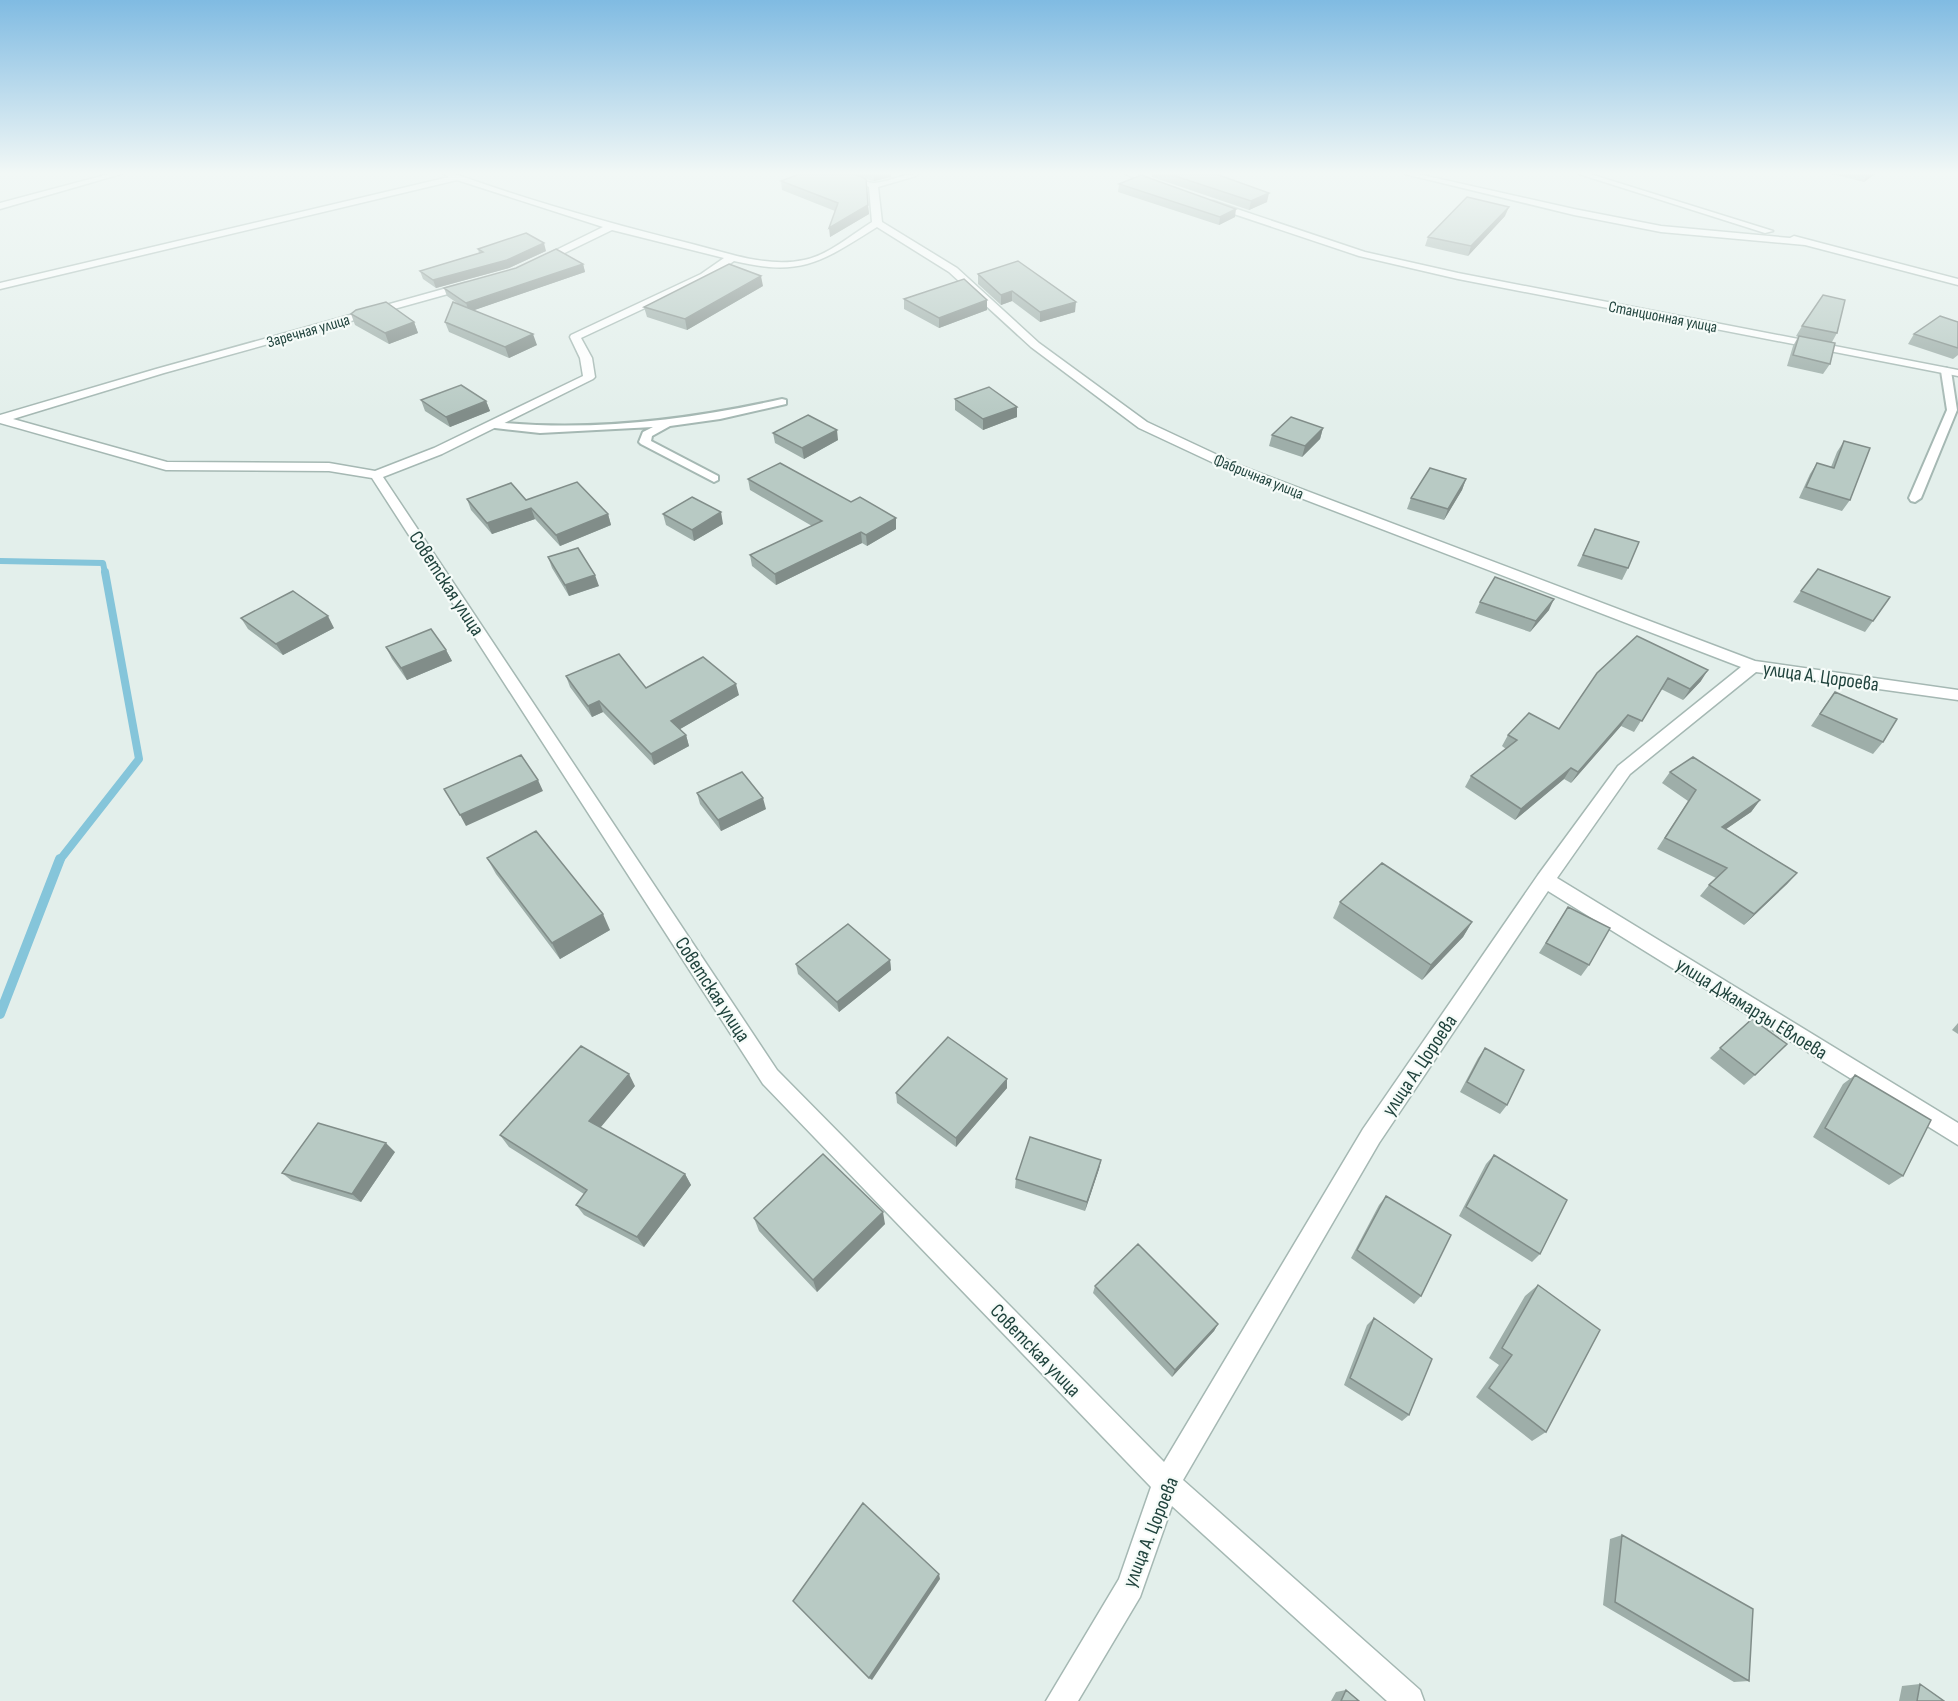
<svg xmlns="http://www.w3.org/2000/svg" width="1958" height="1701" font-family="'Sofia Sans Condensed',sans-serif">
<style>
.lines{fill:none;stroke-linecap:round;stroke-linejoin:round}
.stream-far2{stroke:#85c5da;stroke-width:6}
.stream-far1{stroke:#85c5da;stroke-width:8}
.stream{stroke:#85c5da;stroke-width:10}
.service-casing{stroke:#a5b8b3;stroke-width:4}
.minor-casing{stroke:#a5b8b3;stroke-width:3}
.service{fill:#fff;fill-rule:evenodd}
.minor{fill:#fff;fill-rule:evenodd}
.wall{fill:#9eaea9}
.shaded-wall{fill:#818d89}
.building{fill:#b8cac4;stroke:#818d89;stroke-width:1.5}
.labels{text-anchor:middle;stroke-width:4.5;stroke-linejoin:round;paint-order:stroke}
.far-street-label{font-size:16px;fill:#20433d;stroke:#f5fbf8}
.street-label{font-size:20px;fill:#20433d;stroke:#f5fbf8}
</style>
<rect width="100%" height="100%" fill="#e3efeb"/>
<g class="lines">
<!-- stream-far2 -->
<path class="stream-far2" d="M0,561L103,563L105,573"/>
<!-- stream-far1 -->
<path class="stream-far1" d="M59,861L139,759L105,572"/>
<!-- stream -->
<path class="stream" d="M0,1014L60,859"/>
<!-- service casing -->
<g class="service-casing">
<path id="service" d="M1946,368L1951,371L1957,410L1921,498L1915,502L1911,501L1909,498L1947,410L1941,371Z
M782,399L786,400V404L720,419L670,426L652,436L651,441L718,476V480L714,482L641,444L639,442L643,432L653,427L540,433L495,428L489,425L495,422C591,432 688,420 782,399Z"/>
</g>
<!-- minor casing -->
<g class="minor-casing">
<path id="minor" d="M109,174H121L0,209V203Z
M444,174H455C533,202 612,224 692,244C728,253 767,268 804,260C829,255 851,235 872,222L869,187L841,174C854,174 863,183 874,183C885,183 902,174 917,174L916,176L878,187L882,222L957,268L1039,343L1147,422L1241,466L1755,661L1958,690V700L1756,672L1630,774L1557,878L1958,1123V1145L1548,891L1379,1143L1183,1480L1420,1690L1424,1701H1387L1172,1506L1140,1597L1078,1701H1046L1119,1579L1151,1487L763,1084L372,478L329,471L166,470L0,423V415L156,369L465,283H473V287L164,373L13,419L167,462L329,463L375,471L434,448L583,376L580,358L570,337L571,335L701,274L724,258L612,230L544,263H538V259L603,227L457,180L0,289V283L449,177ZM877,227L949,272L1031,347L1139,428L1233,472L1741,667L1618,766L1538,875L1363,1129L1164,1462L777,1070L383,477L442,454L593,379L595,377L592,358L581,338L709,278L734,261C802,277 821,262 877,227Z
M1126,174H1137L1163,185L1156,187Z
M1405,174H1418L1574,209L1661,226L1790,238L1794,236L1958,279V285L1805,245L1661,232L1574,215Z
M1579,174H1590L1773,231L1765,233Z
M1213,201L1365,252L1458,273L1958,370V376L1458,279L1359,256L1210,206V202Z"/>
</g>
<!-- service -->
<use href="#service" class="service"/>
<!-- minor -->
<use href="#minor" class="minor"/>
</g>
<!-- wall -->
<path class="wall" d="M799,174H891V177L874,181L864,178L869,214L830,237L835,211L782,190L781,181Z
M1152,174H1216L1267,202L1249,210L1152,177Z
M1832,174H1875L1864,182Z
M1119,184L1235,217L1219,225L1118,192Z
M1505,216L1468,256L1425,246L1428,237Z
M478,249L546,251L509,268L436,288L423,279L420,271L479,253Z
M583,264L585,272L474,310L537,345L509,358L449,332L445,322L457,303L447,296L444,288Z
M978,274L1075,312L1040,322L1012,301L1001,305L978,284Z
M763,286L687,330L647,317L644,307Z
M904,299L987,310L939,328L904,309Z
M351,314L414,322L418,333L389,344L355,325Z
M1958,322V355L1953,359L1908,344L1914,334Z
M1802,326L1837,333L1832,342L1830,364L1823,374L1787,366L1793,346L1798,337L1796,336Z
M955,399L1017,407V417L983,430L955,410Z
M421,400L486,401L490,411L450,427L425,411Z
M1323,428L1320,439L1302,457L1269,446L1272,435Z
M773,433L838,440L804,459L775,443Z
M1844,441L1850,500L1842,511L1799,498L1810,474L1817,463L1831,467L1837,452Z
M748,479L851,502L896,518V529L867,546L862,543L776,585L752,566L750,555L812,526L750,490Z
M1466,479L1462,490L1444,520L1407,509L1411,498Z
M467,499L526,500L608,514L611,525L560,546L535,519L492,534L471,510Z
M663,514L723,524L694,541L666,525Z
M1595,529L1628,568L1622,580L1577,566Z
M548,557L599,586L569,596L552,568Z
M1801,591L1873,621L1865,632L1793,602Z
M1480,602L1549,610L1530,632L1475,613Z
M241,618L334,628L283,655L248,629Z
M386,647L446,650L452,661L407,680L392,659Z
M1597,673L1701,681L1683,700L1661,689L1634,732L1621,726L1571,783L1564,779L1515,820L1465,787L1471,776L1506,749L1502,746L1508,735L1559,729Z
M566,676L646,688L739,695L680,729L686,735L689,746L654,765L603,712L592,717L570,687Z
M1835,692L1883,742L1873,754L1811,726L1826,704Z
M1670,772L1760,800L1751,812L1726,829L1797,873L1787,884L1744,925L1700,896L1709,885L1716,878L1657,849L1688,801L1662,783Z
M697,793L766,809L721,831L700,804Z
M487,858L610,930L560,959L496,874Z
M1340,902L1472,922L1463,937L1422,980L1333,918Z
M1568,907L1589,965L1581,976L1539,953Z
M890,960L891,970L839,1012L798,974L796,964Z
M1752,1019L1755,1075L1744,1085L1710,1058Z
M1958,1023V1034L1952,1030Z
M1485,1048L1507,1105L1500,1114L1460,1092L1478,1058Z
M1855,1075L1903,1176L1889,1185L1813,1137L1843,1084Z
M1007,1079V1088L956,1147L897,1103L896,1093Z
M635,1086L600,1127L685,1174L691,1185L644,1247L584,1215L576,1205L584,1194L509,1147L500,1135Z
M395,1152L361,1202L292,1181L282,1173Z
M1494,1155L1540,1254L1532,1262L1459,1216L1486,1164Z
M1101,1160L1099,1169L1085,1211L1015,1188L1016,1179Z
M1386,1196L1421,1296L1414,1304L1351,1258L1379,1205Z
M754,1218L885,1224L817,1292L759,1231Z
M1538,1285L1546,1432L1532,1441L1476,1397L1499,1365L1489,1358L1525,1296Z
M1095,1286L1218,1324L1214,1331L1172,1377L1093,1293Z
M1374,1318L1409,1415L1402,1421L1344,1385L1367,1325Z
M1622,1535L1749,1681L1734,1682L1603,1605L1610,1539Z
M1920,1684L1944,1701H1899L1902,1686Z
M1346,1690L1359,1701H1331L1336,1692Z"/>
<!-- shaded-wall -->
<path class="shaded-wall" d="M874,174H891V177L874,181Z
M1868,174H1875L1864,182Z
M1269,193L1267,202L1249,210L1251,201Z
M868,205L869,214L830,237L829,228Z
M1509,207L1505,216L1468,256L1471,246Z
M1236,209L1235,217L1219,225L1220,217Z
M544,243L546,251L509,268L436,288L433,280Z
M583,264L585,272L469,312L466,303Z
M761,276L763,286L687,330L685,319Z
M1012,291V301L1001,305V295Z
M987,300V310L939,328V318Z
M1076,302L1075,312L1040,322V312Z
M414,322L418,333L389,344L385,333Z
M533,334L537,345L509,358L505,347Z
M486,401L490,411L450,427L446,417Z
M1017,407V417L983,430V419Z
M1323,428L1320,439L1302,457L1305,446Z
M837,430L838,440L804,459L802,448Z
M1466,479L1462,490L1444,520L1448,509Z
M531,508L535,519L492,534L487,523Z
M721,512L723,524L694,541L692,530Z
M608,514L611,525L560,546L556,535Z
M896,518V529L867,546L866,535Z
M861,532L862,543L776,585L775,574Z
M595,575L599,586L569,596L565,585Z
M1554,599L1549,610L1530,632L1536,621Z
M328,616L334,628L283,655L276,644Z
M446,650L452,661L407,680L401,668Z
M1708,670L1701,681L1683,700L1690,689Z
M736,684L739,695L675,732L671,721Z
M599,701L603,712L592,717L588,706Z
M1628,715L1621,726L1571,783L1578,772Z
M686,735L689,746L654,765L651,754Z
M1571,768L1564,779L1515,820L1521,809Z
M538,780L543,791L466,826L460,815Z
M763,798L766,809L721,831L718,820Z
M1760,800L1751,812L1713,838L1722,827Z
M1797,873L1787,884L1744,925L1754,914Z
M603,914L610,930L560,959L552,943Z
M1472,922L1463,937L1422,980L1431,965Z
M890,960L891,970L839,1012L837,1002Z
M629,1074L635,1086L596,1133L589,1121Z
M1007,1079V1088L956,1147V1138Z
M386,1143L395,1152L361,1202L352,1194Z
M1101,1160L1099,1169L1085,1211L1087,1202Z
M685,1174L691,1185L644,1247L637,1237Z
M883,1212L885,1224L817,1292L813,1280Z
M1218,1324L1214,1331L1172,1377L1175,1370Z
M939,1574L940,1579L872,1680L869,1678Z"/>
<!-- building -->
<path class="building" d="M799,174H854L866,179L868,205L829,228L838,203L781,181Z
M1169,174H1216L1269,193L1251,201Z
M1141,175L1236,209L1220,217L1119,184Z
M1467,197L1509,207L1471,246L1428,237Z
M526,233L544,243L507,260L433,280L420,271L483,252L478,249Z
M556,249L583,264L466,303L444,288L516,268Z
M1018,261L1076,302L1040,312L1012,291L1001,295L978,274Z
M729,264L761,276L685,319L644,307Z
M964,279L987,300L939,318L904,299Z
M1823,295L1845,300L1837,333L1802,326Z
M386,302L414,322L385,333L351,314L356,310Z
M453,302L533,334L505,347L445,322Z
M1940,316L1958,322V348L1914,334Z
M1799,336L1835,343L1830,364L1793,355Z
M461,385L486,401L446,417L421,400Z
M989,387L1017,407L983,419L955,399Z
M808,415L837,430L802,448L773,433Z
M1291,417L1323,428L1305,446L1272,435Z
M1844,441L1870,448L1850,500L1806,487L1817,463L1834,468Z
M780,463L851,502L860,497L896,518L866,535L861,532L775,574L750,555L822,521L748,479Z
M1430,468L1466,479L1448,509L1411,498Z
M577,482L608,514L556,535L531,508L487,523L467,499L511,483L526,500Z
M692,497L721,512L692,530L663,514Z
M1595,529L1639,542L1628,568L1583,555Z
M578,548L595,575L565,585L548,557Z
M1818,569L1890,597L1873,621L1801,591Z
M1495,577L1554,599L1536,621L1480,602Z
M293,591L328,616L276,644L241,618Z
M431,629L446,650L401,668L386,647Z
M1637,636L1708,670L1690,689L1668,678L1642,721L1628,715L1578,772L1571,768L1521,809L1471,776L1517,740L1508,735L1529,713L1559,729L1597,673Z
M619,654L646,688L703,657L736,684L671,721L686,735L651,754L599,701L588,706L566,676Z
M1835,692L1897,719L1883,742L1820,714Z
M521,755L538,780L460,815L444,789Z
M1693,757L1760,800L1722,827L1797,873L1754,914L1709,885L1727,868L1665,838L1696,790L1670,772Z
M742,772L763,798L718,820L697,793Z
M536,831L603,914L552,943L487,858Z
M1382,863L1472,922L1431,965L1340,902Z
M1568,907L1610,928L1589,965L1546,943Z
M848,924L890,960L837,1002L796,964Z
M1752,1019L1787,1044L1755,1075L1720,1048Z
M948,1037L1007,1079L956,1138L896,1093Z
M581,1046L629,1074L589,1121L685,1174L637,1237L576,1205L587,1190L500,1135Z
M1485,1048L1524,1070L1507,1105L1467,1082Z
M1855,1075L1931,1120L1903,1176L1825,1128Z
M318,1123L386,1143L352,1194L282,1173Z
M1030,1137L1101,1160L1087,1202L1016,1179Z
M823,1154L883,1212L813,1280L754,1218Z
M1494,1155L1567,1200L1540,1254L1466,1207Z
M1386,1196L1451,1235L1421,1296L1357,1250Z
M1138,1244L1218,1324L1175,1370L1095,1286Z
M1538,1285L1600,1330L1546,1432L1489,1388L1512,1355L1502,1348Z
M1374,1318L1432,1359L1409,1415L1350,1378Z
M863,1503L939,1574L869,1678L793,1601Z
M1622,1535L1753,1609L1749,1681L1615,1602Z
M1920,1684L1944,1701H1917Z
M1346,1690L1359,1701H1341Z"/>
<!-- sky -->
<linearGradient id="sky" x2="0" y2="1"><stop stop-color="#80bbe2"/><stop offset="0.42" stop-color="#f2f8f6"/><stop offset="1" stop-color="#f2f8f6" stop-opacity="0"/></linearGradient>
<rect width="1958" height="412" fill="url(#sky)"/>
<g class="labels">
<!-- far-street labels -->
<g class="far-street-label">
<text transform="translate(1663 316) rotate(11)" y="6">Станционная улица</text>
<text transform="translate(308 330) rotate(-16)" y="6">Заречная улица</text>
<text transform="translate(1259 476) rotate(22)" y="6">Фабричная улица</text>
</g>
<!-- street labels -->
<g class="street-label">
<text transform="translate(447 583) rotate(57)" y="7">Советская улица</text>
<text transform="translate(1821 676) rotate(8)" y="7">улица А. Цороева</text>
<text transform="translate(713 989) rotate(57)" y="7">Советская улица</text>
<text transform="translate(1752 1008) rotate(32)" y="7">улица Джамарзы Евлоева</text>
<text transform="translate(1419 1065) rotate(-56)" y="7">улица А. Цороева</text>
<text transform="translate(1036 1350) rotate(46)" y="7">Советская улица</text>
<text transform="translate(1150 1532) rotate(-68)" y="7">улица А. Цороева</text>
</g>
</g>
</svg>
